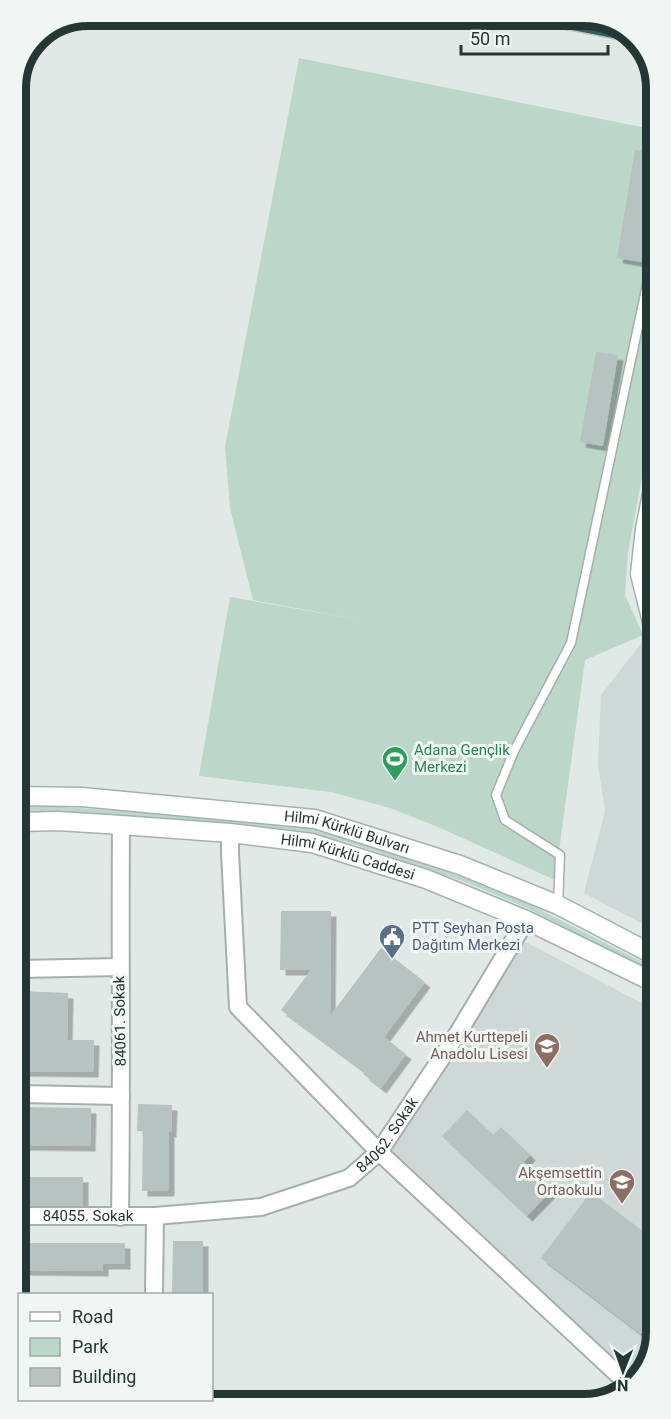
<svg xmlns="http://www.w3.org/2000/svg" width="671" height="1419" font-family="Roboto,sans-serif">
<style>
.built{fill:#ced8d6}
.green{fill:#bbd7c8}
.building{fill:#b6c3c0;filter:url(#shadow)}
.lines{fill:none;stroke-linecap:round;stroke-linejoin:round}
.lane-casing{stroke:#a4b0ad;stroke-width:11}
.street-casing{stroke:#a4b0ad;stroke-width:20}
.secondary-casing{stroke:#a1b3b0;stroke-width:21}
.highway-casing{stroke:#bdc3c2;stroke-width:21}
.lane{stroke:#fff;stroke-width:8}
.street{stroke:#fff;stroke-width:16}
.secondary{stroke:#fff;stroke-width:18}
.highway{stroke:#335f5e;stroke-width:18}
.labels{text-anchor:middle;stroke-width:6;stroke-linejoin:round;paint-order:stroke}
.leisure-label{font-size:15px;fill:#27864d;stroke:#f0f6f4;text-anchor:start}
.street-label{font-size:15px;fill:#233735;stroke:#f0f6f4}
.service-label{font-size:15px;fill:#4e5e75;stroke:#f0f6f4;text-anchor:start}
.education-label{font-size:15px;fill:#785e54;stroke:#f0f6f4;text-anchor:end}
.rim{fill:none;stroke:#233735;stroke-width:8}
</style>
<defs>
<filter id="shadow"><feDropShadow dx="5.5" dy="5.5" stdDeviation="0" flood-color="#0004"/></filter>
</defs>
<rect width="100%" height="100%" fill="#e0e9e6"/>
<!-- built -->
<path class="built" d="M646,637L653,649L654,930L584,893L605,811L598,764L601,695Z
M520,939L655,1010L656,1332L644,1372L628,1385L390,1151Z"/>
<!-- green -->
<path class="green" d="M299,58L651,129L652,424L628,552L625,595L643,635L585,660L555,880L438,827L390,808L331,792L199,776L230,597L366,621L253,600L230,508L225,447Z
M18,804L183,815L305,827L352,839L467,879L529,904L654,968V973L527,908L465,882L350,843L303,831L182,819L18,810Z"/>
<!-- building -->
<path class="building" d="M635,150L651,152V243L648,263L617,258Z
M596,352L618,355L603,446L580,442Z
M281,911H331L330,1016L381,948L425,982L384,1037L406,1054L381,1088L363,1074L365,1072L281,1010L311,970H280Z
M19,991L68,993L67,1040H94L93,1072L19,1071Z
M138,1104L172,1105L171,1132H169V1191H142L143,1131H137Z
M19,1107L91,1108L90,1146L20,1145Z
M467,1110L493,1135L501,1127L530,1155L524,1162L553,1189L527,1216L442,1136Z
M20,1177H83V1206H20Z
M591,1192L656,1241V1315L641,1334L541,1258Z
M173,1241H203V1294H172Z
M20,1243H125V1264H103V1271L20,1270Z"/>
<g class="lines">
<!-- lane casing -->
<g class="lane-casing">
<path id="lane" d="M558,905L560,855L505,820L496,795L514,751L571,643L649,275"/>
</g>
<!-- street casing -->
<g class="street-casing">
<g id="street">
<path d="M230,833V853L238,1007L379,1152L628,1384"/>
<path d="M19,969L120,967"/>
<path d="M19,1094L121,1096"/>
<path id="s1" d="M20,1216H155L261,1207L349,1178L379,1152L458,1033L526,920"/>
<path d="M120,1217C122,1086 120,955 121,825"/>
<path d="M154,1294L155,1216"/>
<path d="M153,1403V1400"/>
</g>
</g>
<!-- secondary casing -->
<g class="secondary-casing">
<g id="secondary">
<path d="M652,494L645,529L640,574L653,626"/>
<path id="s2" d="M18,796L82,797L315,819L460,865L558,905L654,955"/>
<path id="s3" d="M18,822L58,821L121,825L230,833L312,843L426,879L526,920L655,983"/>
</g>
</g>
<!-- highway casing -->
<g class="highway-casing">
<path id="highway" d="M542,15L629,32"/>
</g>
<!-- lane -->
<use href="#lane" class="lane"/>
<!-- street -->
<use href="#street" class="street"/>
<!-- secondary -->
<use href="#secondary" class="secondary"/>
<!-- highway -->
<use href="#highway" class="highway"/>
</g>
<!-- icons -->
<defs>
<g id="stadium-pin" transform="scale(1.35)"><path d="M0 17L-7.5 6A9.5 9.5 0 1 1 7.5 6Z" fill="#2e9e5b" stroke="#f0f6f4"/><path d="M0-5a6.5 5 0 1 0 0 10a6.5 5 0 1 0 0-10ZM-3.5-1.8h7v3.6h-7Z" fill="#fff"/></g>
<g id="civic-pin" transform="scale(1.35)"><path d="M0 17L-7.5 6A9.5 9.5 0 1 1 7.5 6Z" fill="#5c6f8a" stroke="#f0f6f4"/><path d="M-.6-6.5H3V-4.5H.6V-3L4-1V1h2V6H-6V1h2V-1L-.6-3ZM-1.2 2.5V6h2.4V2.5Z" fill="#fff"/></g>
<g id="school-pin" transform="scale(1.35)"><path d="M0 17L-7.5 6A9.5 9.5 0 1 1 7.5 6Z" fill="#8d6e63" stroke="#f0f6f4"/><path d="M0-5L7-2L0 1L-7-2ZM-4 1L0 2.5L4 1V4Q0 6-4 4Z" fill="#fff"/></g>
</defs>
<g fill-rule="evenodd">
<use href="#stadium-pin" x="395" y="759"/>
<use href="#civic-pin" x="392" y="937"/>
<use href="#school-pin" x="547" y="1046"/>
<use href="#school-pin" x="622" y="1182"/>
</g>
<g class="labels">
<!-- leisure labels -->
<g class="leisure-label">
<text x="414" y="755">Adana Gençlik<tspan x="414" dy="17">Merkezi</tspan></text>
</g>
<!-- street labels -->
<g class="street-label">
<text dy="5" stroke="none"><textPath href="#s2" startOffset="332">Hilmi Kürklü Bulvarı</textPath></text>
<text dy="5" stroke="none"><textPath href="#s3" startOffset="333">Hilmi Kürklü Caddesi</textPath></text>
<text transform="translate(120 1021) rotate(-91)" y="5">84061. Sokak</text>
<text dy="5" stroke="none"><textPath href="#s1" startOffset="392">84062. Sokak</textPath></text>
<text dy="5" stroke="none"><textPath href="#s1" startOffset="68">84055. Sokak</textPath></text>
</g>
<!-- service labels -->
<g class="service-label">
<text x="412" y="933">PTT Seyhan Posta<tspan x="412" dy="17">Dağıtım Merkezi</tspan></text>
</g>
<!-- education labels -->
<g class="education-label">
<text x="528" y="1042">Ahmet Kurttepeli<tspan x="528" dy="17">Anadolu Lisesi</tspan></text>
<text x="602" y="1178">Akşemsettin<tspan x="602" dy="17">Ortaokulu</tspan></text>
</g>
</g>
<!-- crop -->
<path d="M0 0H671V1419H0ZM88 26H584A62 62 0 0 1 646 88V1332A62 62 0 0 1 584 1394H88A62 62 0 0 1 26 1332V88A62 62 0 0 1 88 26Z" fill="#f0f6f4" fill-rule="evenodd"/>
<path class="rim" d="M88 26H584A62 62 0 0 1 646 88V1332A62 62 0 0 1 584 1394H88A62 62 0 0 1 26 1332V88A62 62 0 0 1 88 26Z"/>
<!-- legend -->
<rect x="18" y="1293" width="195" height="108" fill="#f0f6f4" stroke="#9eaaa8" stroke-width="1.5"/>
<rect x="30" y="1312" width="30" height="9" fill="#ffffff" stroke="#9eaaa8" stroke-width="1.5"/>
<text x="72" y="1323" font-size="18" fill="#233735">Road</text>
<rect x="30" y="1338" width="30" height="18" fill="#bbd7c8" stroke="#9eaaa8" stroke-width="1.5"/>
<text x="72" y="1353" font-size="18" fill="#233735">Park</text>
<rect x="30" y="1368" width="30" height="18" fill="#b6c3c0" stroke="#9eaaa8" stroke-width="1.5"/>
<text x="72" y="1383" font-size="18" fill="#233735">Building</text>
<!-- north arrow -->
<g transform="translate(623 1371) rotate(181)" stroke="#f0f6f4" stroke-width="4.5" paint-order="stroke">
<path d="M0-4.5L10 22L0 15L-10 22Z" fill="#233735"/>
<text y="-9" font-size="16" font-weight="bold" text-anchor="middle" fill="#233735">N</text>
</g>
<!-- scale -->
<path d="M461 45v9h147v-9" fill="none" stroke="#233735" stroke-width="3"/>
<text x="470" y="45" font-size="18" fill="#233735" stroke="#f0f6f4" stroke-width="4.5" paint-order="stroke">50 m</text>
</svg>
